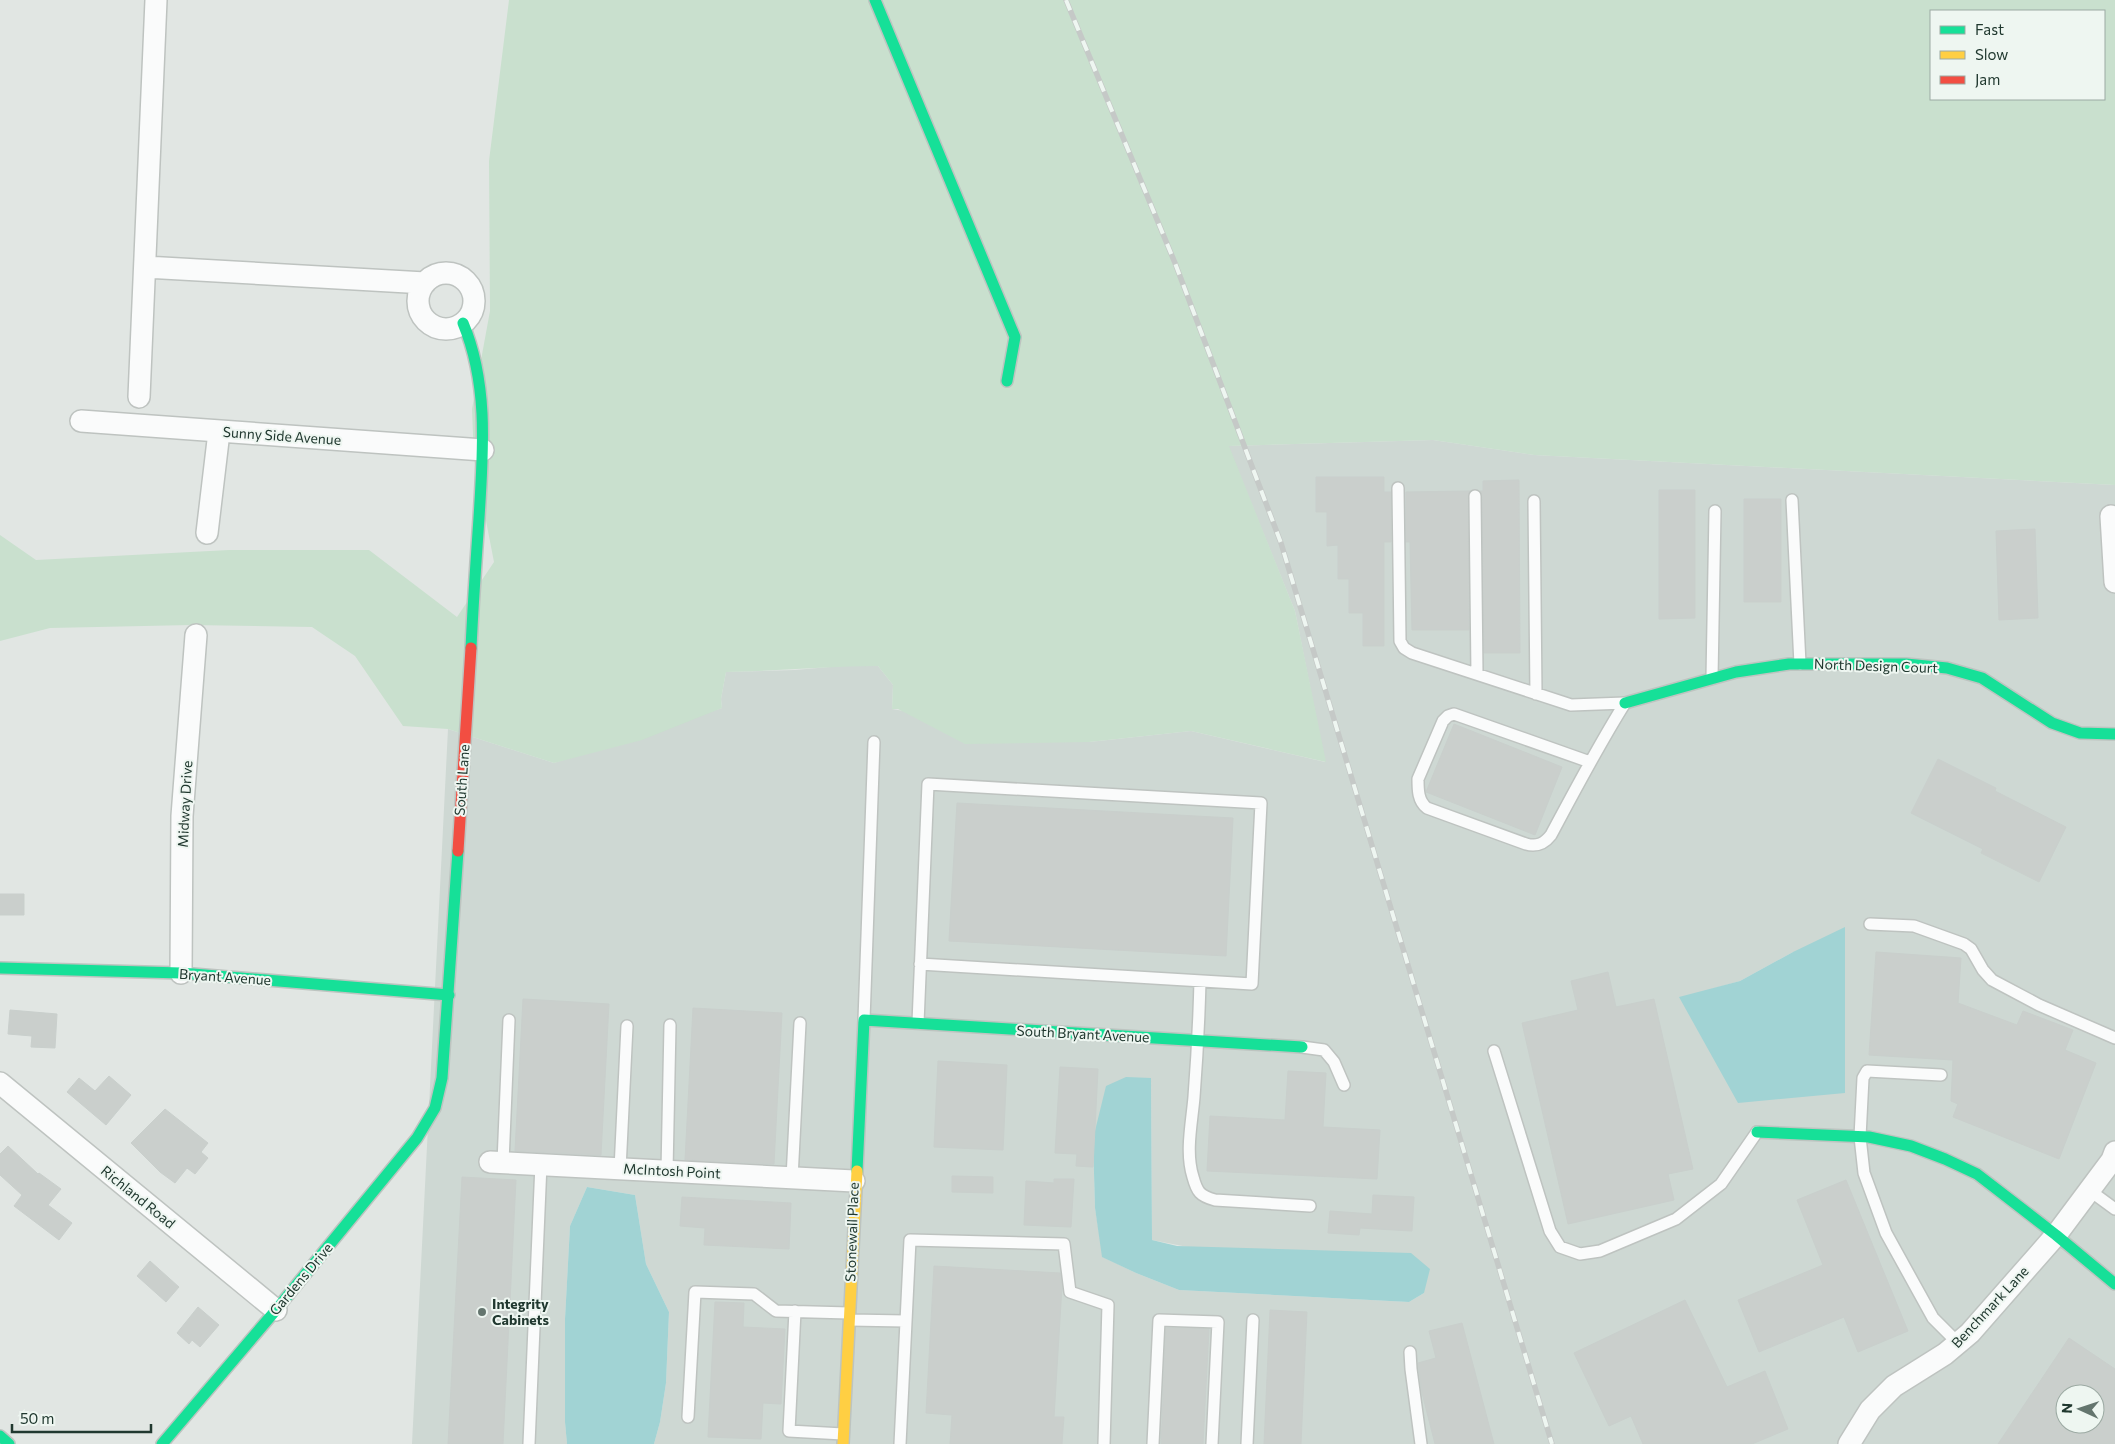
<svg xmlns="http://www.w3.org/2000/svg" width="2115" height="1444" font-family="Commissioner,sans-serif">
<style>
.built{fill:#ced8d3;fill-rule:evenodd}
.green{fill:#c9e0ce;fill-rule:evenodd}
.water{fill:#a1d3d4}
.building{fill:#cacfcc;stroke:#c9cfcc;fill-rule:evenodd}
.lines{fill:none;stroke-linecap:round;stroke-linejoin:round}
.lane-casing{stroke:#bec3c0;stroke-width:14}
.street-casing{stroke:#bec3c0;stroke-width:24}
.fast-casing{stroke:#bdc4c0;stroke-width:14}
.slow-casing{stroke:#bdc4c0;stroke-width:14}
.jam-casing{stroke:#bdc4c0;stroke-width:14}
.lane{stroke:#fafbfb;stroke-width:11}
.street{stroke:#fafbfb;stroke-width:21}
.fast{stroke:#16e098;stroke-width:11}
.slow{stroke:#ffcf43;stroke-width:11}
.jam{stroke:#f24e42;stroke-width:11}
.rail-casing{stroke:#c5c9c7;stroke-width:5.5}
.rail{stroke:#eef6f1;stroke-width:4;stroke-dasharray:11;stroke-linecap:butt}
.poi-dot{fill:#64756e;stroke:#eef6f1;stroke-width:2}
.labels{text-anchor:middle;stroke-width:4;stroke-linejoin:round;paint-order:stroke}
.street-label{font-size:14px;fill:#20382f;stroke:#eef6f1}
.poi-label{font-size:14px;font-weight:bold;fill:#20382f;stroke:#eef6f1;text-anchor:start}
</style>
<rect width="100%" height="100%" fill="#e1e6e3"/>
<!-- built -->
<path class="built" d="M1433,440L1534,455L2115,485V1444H654L660,1422L666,1383L669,1312L646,1264L635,1195L587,1187L570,1226L565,1319V1422L567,1444H412L448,729L554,763L722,708L721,699L726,672L795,670L841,666H878L893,685L892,709L1089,742L1191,731L1325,762L1295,611L1228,446ZM1793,952L1845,1093L1680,998L1740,981ZM1151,1079L1152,1240L1424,1293L1409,1302L1179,1290L1136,1273L1103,1257L1095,1208L1093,1139ZM2065,1394H2095V1424H2065Z"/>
<!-- green -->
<path class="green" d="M509,0H2115V485L1534,455L1433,440L1229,446L1295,611L1326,762L1191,731L1089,742L965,744L898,709H892L893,685L878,666C828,666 777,671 726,672L721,699L722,708L642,740L554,763L448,729L403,726L355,656L312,627L191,625L50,628L0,641V535L36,560L229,550H369L457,617L494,562L474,459L472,409L490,311L489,161ZM1931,11H2104V99H1931Z"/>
<!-- water -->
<path class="water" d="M1845,927V1093L1738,1103L1679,997L1740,981L1793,952Z
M1126,1077L1151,1078L1152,1240L1177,1246L1411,1253L1430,1269L1424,1293L1409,1302L1179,1290L1136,1273L1102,1257L1095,1208L1093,1139L1106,1086Z
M587,1187L635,1195L646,1264L669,1312L666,1383L660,1422L654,1444H567L565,1422V1319L570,1226Z"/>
<!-- building -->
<path class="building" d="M1316,477H1384V492H1391V542H1384V646H1363V613H1349V579H1338V545L1327,546V512H1316Z
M1519,480L1520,653H1484L1482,496L1480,491H1483V481Z
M1659,490H1695V618L1659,619Z
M1470,491L1468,496L1469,630H1412L1410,542H1406V492Z
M1744,499H1781V602H1744Z
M2035,529L2038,618L1999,620L1996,531Z
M1454,724L1562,767L1535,835L1426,792Z
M1938,759L1996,788L1995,791L2066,827L2039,882L1981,853L1983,849L1911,813Z
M957,803L1233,818L1226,956L949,941Z
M0,894H24V915H0Z
M1876,952L1961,958L1958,1003L2017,1025L2023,1011L2073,1030L2065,1050L2096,1063L2059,1159L1953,1117L1958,1104L1951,1101L1953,1060L1869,1055Z
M1608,972L1616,1007L1654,999L1693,1169L1668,1174L1674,1200L1568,1224L1522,1023L1578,1010L1571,981Z
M523,999L609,1004L601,1155L515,1151Z
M693,1008L782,1013L774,1164L685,1160Z
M10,1010L57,1014L55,1048L31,1047L32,1036L8,1034Z
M938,1061L1007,1065L1003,1150L934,1147Z
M1060,1067L1098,1069L1093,1167L1076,1166L1077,1154L1055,1153Z
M1288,1071L1326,1073L1323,1127L1380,1130L1377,1179L1207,1171L1210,1116L1285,1120Z
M109,1076L131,1095L106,1125L67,1092L79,1078L95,1091Z
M165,1109L208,1143L201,1152L208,1158L195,1174L187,1168L175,1183L160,1172L131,1143Z
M8,1146L38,1174L39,1173L61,1189L48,1205L72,1223L59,1240L14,1206L22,1195L0,1175V1154Z
M952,1176L993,1177V1193L952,1192Z
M462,1177L516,1180L503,1444H448Z
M1054,1179H1074L1071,1227L1024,1225L1026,1181L1054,1183Z
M1846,1180L1908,1331L1858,1352L1844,1317L1759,1352L1738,1300L1823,1265L1797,1200Z
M1373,1195L1414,1197L1412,1231L1360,1228L1359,1235L1328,1233L1330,1211L1372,1214Z
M682,1197L791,1203L789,1249L704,1245L705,1228L680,1226Z
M150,1261L179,1287L166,1302L137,1276Z
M934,1266L1060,1273L1062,1286L1054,1417H1064L1062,1444H950L952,1415L926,1413Z
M1685,1300L1727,1387L1765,1371L1788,1429L1752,1444H1643L1631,1416L1609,1426L1574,1353Z
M715,1302L744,1303L743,1327L785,1329L781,1404L763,1403L761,1439L708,1437Z
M198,1307L219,1325L200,1347L192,1340L189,1344L177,1333Z
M1270,1310L1307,1312L1301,1444H1264Z
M1462,1323L1494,1444H1435L1422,1393L1418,1363L1436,1358L1429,1331Z
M1166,1328L1209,1329L1203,1444H1161Z
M2069,1338L2115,1369V1444H1998ZM2065,1394H2095V1424H2065Z"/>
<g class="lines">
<!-- lane casing -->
<g class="lane-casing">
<path id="lane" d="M1398,488L1400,641L1404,648L1412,653L1571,705L1625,703
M1475,496L1477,674
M1792,500L1800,664
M1534,501L1536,694
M1712,678L1715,511
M1590,762L1454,714L1448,716L1443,721L1418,779C1418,790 1418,801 1427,808L1526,844C1537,847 1544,844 1551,835C1575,790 1598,746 1625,703
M1870,924L1914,926L1964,944L1971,949L1983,970L1992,980L2039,1005L2115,1038
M1200,981C1199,1020 1197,1058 1194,1097C1192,1122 1185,1152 1193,1177C1197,1192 1200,1196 1215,1200L1310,1206
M864,1020L874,742
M918,1023L928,784L1261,803L1252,984L920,964
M1302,1047L1324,1050L1334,1062L1344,1085
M1494,1051L1550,1231L1560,1247L1580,1254L1600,1251L1676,1219L1721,1184L1757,1132
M1941,1075L1867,1071L1863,1078L1860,1137L1864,1173L1886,1233L1933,1318L1958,1343
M503,1162L509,1020
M620,1169L627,1026
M667,1171L670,1025
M792,1178L800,1023
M2089,1190L2115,1209
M795,1311L789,1431L843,1434
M850,1320L905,1321
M1410,1352L1411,1369L1421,1444
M688,1417L695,1292L754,1294L776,1311L849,1313
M529,1444L541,1164
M900,1444L910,1240L1064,1244L1070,1292L1108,1305L1104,1444
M1153,1444L1159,1320L1218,1322L1212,1444
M1247,1444L1253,1320"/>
</g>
<!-- street casing -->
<g class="street-casing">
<path id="street" d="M145,267L425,283
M418 301a28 28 0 1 1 56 0a28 28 0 1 1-56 0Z
M139,397L156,0
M81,421L483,450
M2111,516L2115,582
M207,533L219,432
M181,973L182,816L196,635
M0,1083L276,1310
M490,1162L854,1181
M1849,1444L1870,1410L1894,1386L1945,1354L1970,1333L2056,1235L2112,1160L2115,1152"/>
</g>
<!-- fast casing -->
<g class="fast-casing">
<path id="fast" d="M875,0L1015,337L1007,381
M463,323C489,385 483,452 479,518C476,561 473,604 471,648
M1625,703L1736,672L1789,664H1906L1947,668L1982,678L2052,723L2080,733L2115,734
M0,968L181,973L449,995
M1757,1132L1869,1137L1911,1146L1945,1159L1977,1174L2056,1235L2115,1284
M857,1171L864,1020L1302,1047
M0,1436L9,1444
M162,1444L276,1310L417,1138L435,1108L442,1078L458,851"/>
</g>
<!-- slow casing -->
<g class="slow-casing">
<path id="slow" d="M843,1444L857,1171"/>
</g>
<!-- jam casing -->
<g class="jam-casing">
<path id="jam" d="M458,851L471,648"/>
</g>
<!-- lane -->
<use href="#lane" class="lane"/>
<!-- street -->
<use href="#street" class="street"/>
<!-- fast -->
<use href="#fast" class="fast"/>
<!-- slow -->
<use href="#slow" class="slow"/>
<!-- jam -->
<use href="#jam" class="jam"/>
<!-- rail casing -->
<g class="rail-casing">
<path id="rail" d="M1066,0L1175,263L1281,543L1552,1444"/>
</g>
<!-- rail -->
<use href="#rail" class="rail"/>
</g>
<!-- markers -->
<circle class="poi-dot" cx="482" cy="1312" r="5"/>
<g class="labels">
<!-- street labels -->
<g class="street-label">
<text transform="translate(282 436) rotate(4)" y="5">Sunny Side Avenue</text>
<text transform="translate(1876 666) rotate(2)" y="5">North Design Court</text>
<text transform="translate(462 780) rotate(-86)" y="5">South Lane</text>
<text transform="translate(185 804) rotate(-87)" y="5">Midway Drive</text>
<text transform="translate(225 977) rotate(4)" y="5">Bryant Avenue</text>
<text transform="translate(1083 1034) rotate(3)" y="5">South Bryant Avenue</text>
<text transform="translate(672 1171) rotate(3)" y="5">McIntosh Point</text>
<text transform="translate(138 1197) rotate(39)" y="5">Richland Road</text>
<text transform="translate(852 1232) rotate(-88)" y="5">Stonewall Place</text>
<text transform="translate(301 1279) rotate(-50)" y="5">Gardens Drive</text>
<text transform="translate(1990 1307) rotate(-47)" y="5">Benchmark Lane</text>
</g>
<!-- poi labels -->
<g class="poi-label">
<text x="492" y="1309">Integrity<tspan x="492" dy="16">Cabinets</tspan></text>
</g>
</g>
<!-- legend -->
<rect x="1930" y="10" width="175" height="90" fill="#eef6f1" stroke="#9caaa3"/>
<rect x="1940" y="26" width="25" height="8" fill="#16e098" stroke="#9caaa3"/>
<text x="1975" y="35" font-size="15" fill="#20382f">Fast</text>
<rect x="1940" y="51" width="25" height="8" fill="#ffcf43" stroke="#9caaa3"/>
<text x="1975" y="60" font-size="15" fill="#20382f">Slow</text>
<rect x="1940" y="76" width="25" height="8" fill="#f24e42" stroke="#9caaa3"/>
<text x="1975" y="85" font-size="15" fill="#20382f">Jam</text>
<!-- north arrow -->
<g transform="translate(2080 1409) rotate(273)"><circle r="24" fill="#eef6f1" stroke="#9caaa3"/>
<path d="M0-4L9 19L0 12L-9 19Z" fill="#64756e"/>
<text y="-8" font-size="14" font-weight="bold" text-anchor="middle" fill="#20382f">N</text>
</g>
<!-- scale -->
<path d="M12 1424v8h139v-8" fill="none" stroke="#20382f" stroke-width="2.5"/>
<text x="20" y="1424" font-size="15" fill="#20382f" stroke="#eef6f1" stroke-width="4" paint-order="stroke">50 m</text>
</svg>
